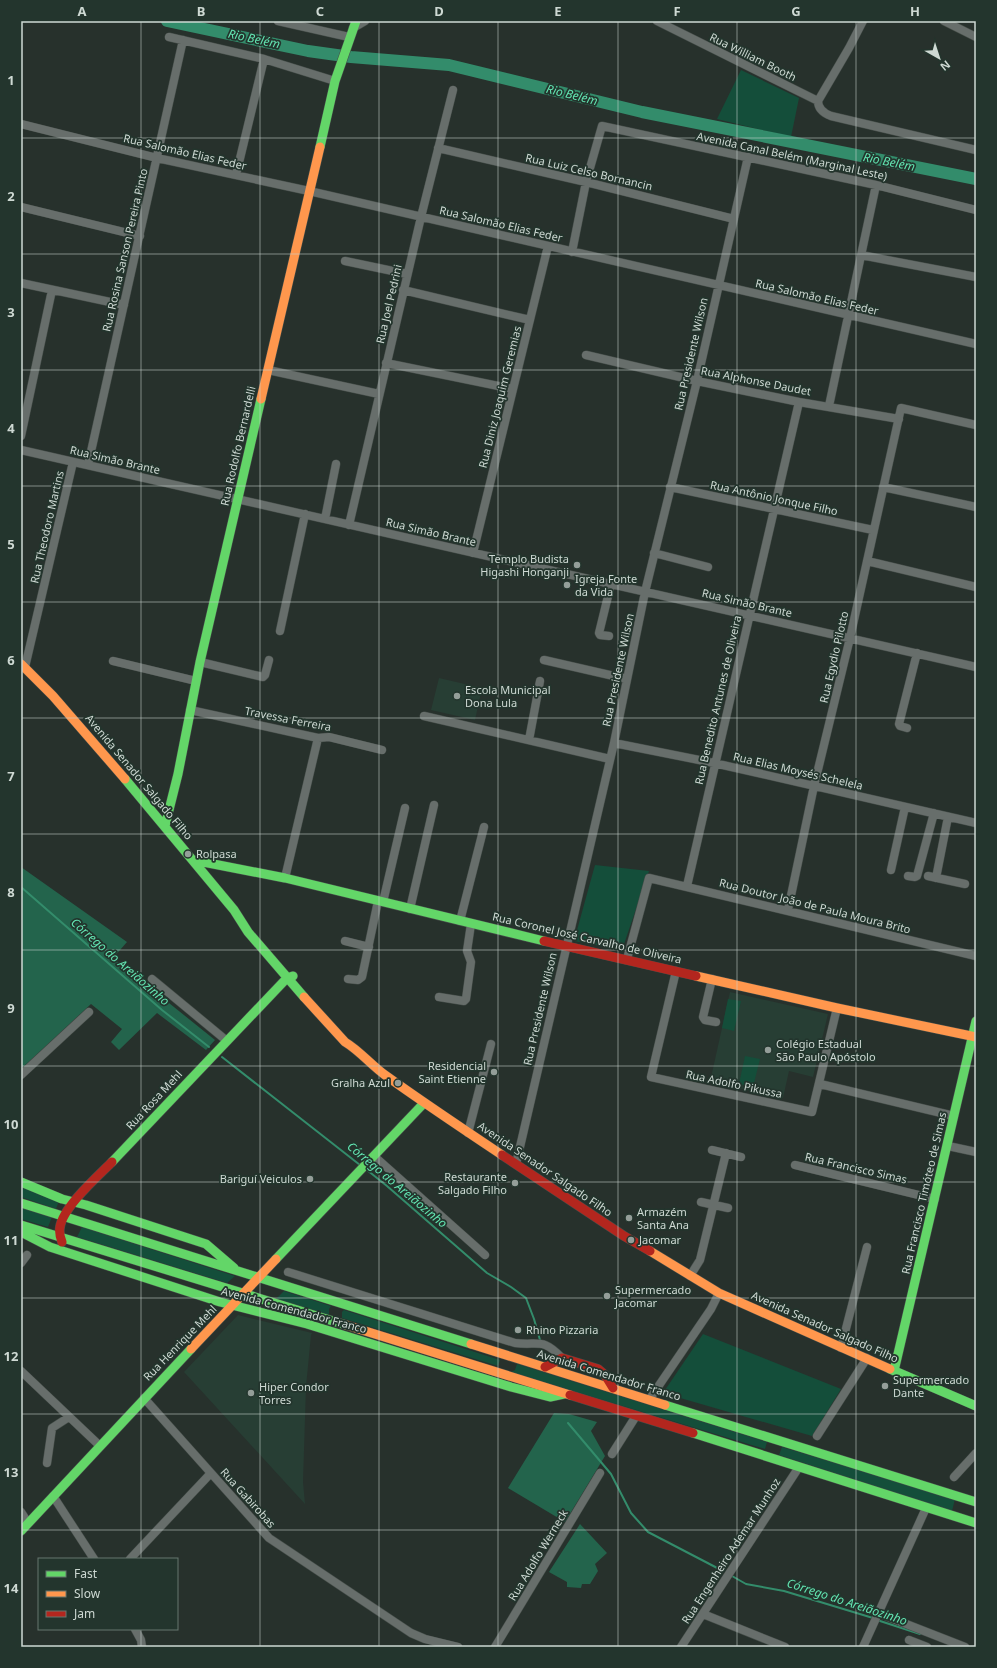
<svg xmlns="http://www.w3.org/2000/svg" width="997" height="1668" font-family="'Noto Sans',sans-serif">
<style>
.built{fill:#273e34}
.green{fill:#144e3a}
.forest{fill:#23644c}
.lines{fill:none;stroke-linecap:round;stroke-linejoin:round}
.stream{stroke:#338c6b;stroke-width:2}
.river{stroke:#338c6b;stroke-width:12}
.street-casing{stroke:#464e4a;stroke-width:9}
.fast-casing{stroke:#464e4a;stroke-width:10}
.slow-casing{stroke:#464e4a;stroke-width:10}
.jam-casing{stroke:#464e4a;stroke-width:10}
.street{stroke:#676e6b;stroke-width:8}
.fast{stroke:#63d668;stroke-width:9}
.slow{stroke:#ff974d;stroke-width:9}
.jam{stroke:#b3261e;stroke-width:9}
.grid{fill:none;stroke:#ced9d3;stroke-width:1;stroke-opacity:0.55}
.poi-dot{fill:#949e99;stroke:#23352d;stroke-width:1.5}
.labels{text-anchor:middle;stroke-width:3.5;stroke-linejoin:round;paint-order:stroke}
.street-label{font-size:11px;fill:#ced9d3;stroke:#23352d}
.poi-label{font-size:11px;fill:#ced9d3;stroke:#23352d;text-anchor:start}
.water-label{font-size:12px;font-style:italic;fill:#63e5b2;stroke:#23352d}
.neatline{fill:none;stroke:#ced9d3;stroke-width:1.5}
.grid-label{font-size:13px;text-anchor:middle;font-weight:bold;fill:#ced9d3}
</style>
<rect width="100%" height="100%" fill="#27312c"/>
<!-- built -->
<path class="built" d="M439,678L482,688L475,720L431,710Z
M730,992L828,1014L813,1077L789,1071L783,1098L710,1082Z
M238,1315L312,1333L311,1335L306,1387L303,1482L305,1504L184,1372Z"/>
<!-- green -->
<path class="green" d="M741,70L799,98L791,137L717,119Z
M595,865L649,871L622,950L574,941Z
M728,999L741,1001L734,1031L722,1028Z
M745,1056L760,1059L753,1087L739,1084Z
M21,1185L59,1201L56,1209L21,1197Z
M21,1207L52,1217L48,1227L21,1219Z
M82,1227L235,1276L227,1283L77,1237Z
M284,1291L331,1306L329,1309V1315L276,1299Z
M344,1310L500,1360L498,1366L342,1318V1312Z
M703,1334L841,1389L812,1436L663,1393Z
M517,1364L767,1442L765,1449L511,1372L515,1370Z
M782,1447L955,1499L952,1511L779,1455Z"/>
<!-- forest -->
<path class="forest" d="M21,867L127,942L113,958L215,1040L206,1050L157,1013L119,1050L111,1042L122,1029L91,1004L21,1069Z
M554,1413L569,1414L597,1422L591,1431L605,1456L565,1522L508,1488Z
M580,1524L607,1553L595,1564L598,1571L590,1584H582L581,1588L567,1587V1582L549,1572Z"/>
<g class="lines">
<!-- stream -->
<path class="stream" d="M21,887L162,1010L209,1047
M222,1057L360,1165
M367,1170L387,1186L487,1273L511,1287L526,1298L534,1319L540,1340
M568,1423L611,1474L631,1513L648,1532L723,1571
M732,1576L746,1584L784,1591L873,1618
M877,1620L920,1634"/>
<!-- river -->
<path class="river" d="M167,21L308,51L351,57L449,65L642,112L976,179"/>
<!-- street casing -->
<g class="street-casing">
<path id="street" d="M278,21L349,37
M657,21L818,101
M944,21L976,37
M353,28L365,21
M169,37L264,59L335,81
M818,101C818,109 823,113 831,116L976,150
M818,101L849,48L863,21
M21,124L157,158L309,191L976,344
M438,148L586,182L734,219
M236,175L264,59
M21,207L140,236
M572,252L586,182L602,126L876,185L976,210
M861,255L976,277
M345,261L407,274
M21,283L124,305
M403,290L530,320
M586,355L697,381L799,402L899,419
M386,363L513,389
M268,370L379,394
M829,406L876,185
M21,436L52,290
M21,450L976,667
M88,465L183,40
M670,487L873,530
M883,487L976,507
M325,519L336,464
M349,525L421,217L453,90
M473,553L548,246
M654,553L708,567
M867,561L976,587
M280,631L305,514
M609,636L600,635L599,633L611,584
M544,660L627,679
M113,661L196,681
M200,662L263,677L265,675L269,660
M25,667L73,462
M190,710L318,738L329,737L382,750
M424,716L610,759
M907,728L900,726L899,724L917,653
M529,740L540,681
M614,743L714,763L976,823
M891,870L905,807
M908,876L915,877L917,876L934,813
M928,876L965,884
M285,878L318,738
M936,878L948,817
M687,886L799,402
M383,902L405,808
M410,909L434,805
M788,910L814,786L850,638L901,408L976,425
M460,921L484,827
M345,941L369,947
M627,959L649,878L976,956
M676,971L651,1077L812,1112L837,1008
M152,979L227,1041
M348,979L358,980L362,977L378,901
M712,979L703,1017L705,1020L716,1022
M439,997L464,1001L466,999L471,962L467,951L471,924
M21,1075L89,1012
M820,1084L954,1116
M468,1133L491,1044
M948,1146L976,1152
M712,1150L741,1157
M374,1156L485,1255
M516,1164L614,743L645,592L697,381L748,157
M795,1165L935,1199
M701,1202L728,1208
M21,1263L27,1255
M288,1272L515,1343C539,1346 542,1337 562,1358
M690,1276L700,1260L726,1153
M841,1348L867,1247
M21,1371L100,1446
M144,1398L269,1538L411,1633L425,1639L458,1647
M649,1400L711,1309L719,1293
M817,1436L867,1358
M612,1454L636,1416
M47,1463L52,1428L69,1417
M954,1477L976,1453
M53,1496L94,1559
M21,1512L28,1523
M130,1559L211,1473
M878,1613L965,1647
M703,1614L785,1647
M135,1629L141,1640L142,1647
M909,1640L927,1647
M495,1647L600,1473
M681,1647L799,1467
M863,1647L926,1508"/>
</g>
<!-- fast casing -->
<g class="fast-casing">
<path id="fast" d="M320,147L335,81L356,21
M125,779L234,910L248,932L304,997
M165,826L178,774L200,662L261,399
M193,860L285,878L544,941
M112,1162L287,978L293,976
M21,1182L62,1199L86,1205L206,1244L234,1268
M21,1203L471,1344
M21,1225L346,1325
M21,1232L50,1247L220,1302L307,1324L511,1387L550,1397L564,1394
M276,1259L424,1103
M890,1369L976,1406
M894,1371L976,1021
M665,1405L976,1502
M693,1433L976,1523
M21,1531L191,1349"/>
</g>
<!-- slow casing -->
<g class="slow-casing">
<path id="slow" d="M261,399L320,147
M21,664L53,696L125,779
M696,976L837,1008L976,1037
M304,997L345,1042C360,1051 371,1065 385,1075C424,1103 463,1129 502,1155
M650,1251L719,1293L890,1369
M346,1325L570,1395
M471,1344L665,1405
M191,1349L276,1259"/>
</g>
<!-- jam casing -->
<g class="jam-casing">
<path id="jam" d="M544,941L696,976
M502,1155L624,1236L650,1251
M62,1242C60,1237 59,1232 60,1227C63,1207 97,1177 112,1162
M545,1367L562,1358L598,1369L605,1375L613,1388
M570,1395L693,1433"/>
</g>
<!-- street -->
<use href="#street" class="street"/>
<!-- fast -->
<use href="#fast" class="fast"/>
<!-- slow -->
<use href="#slow" class="slow"/>
<!-- jam -->
<use href="#jam" class="jam"/>
</g>
<!-- grid -->
<path class="grid" d="M141,21V1559M260,21V1647M379,21V1647M498,21V1647M618,21V1647M737,21V1647M856,21V1647M21,138H976M21,254H976M21,370H976M21,486H976M21,602H976M21,718H976M21,834H976M21,950H976M21,1066H976M21,1182H976M21,1298H976M21,1414H976M21,1530H976M141,1629V1647"/>
<!-- markers -->
<g class="poi-dot">
<circle cx="577" cy="565" r="4"/>
<circle cx="567" cy="585" r="4"/>
<circle cx="457" cy="696" r="4"/>
<circle cx="188" cy="854" r="4"/>
<circle cx="768" cy="1050" r="4"/>
<circle cx="494" cy="1072" r="4"/>
<circle cx="398" cy="1083" r="4"/>
<circle cx="310" cy="1179" r="4"/>
<circle cx="515" cy="1183" r="4"/>
<circle cx="629" cy="1218" r="4"/>
<circle cx="631" cy="1240" r="4"/>
<circle cx="607" cy="1296" r="4"/>
<circle cx="518" cy="1330" r="4"/>
<circle cx="885" cy="1386" r="4"/>
<circle cx="251" cy="1393" r="4"/>
</g>
<g class="labels">
<!-- street labels -->
<g class="street-label">
<text transform="translate(753 57) rotate(26)" y="4">Rua William Booth</text>
<text transform="translate(185 152) rotate(13)" y="4">Rua Salomão Elias Feder</text>
<text transform="translate(792 156) rotate(12)" y="4">Avenida Canal Belém (Marginal Leste)</text>
<text transform="translate(589 172) rotate(13)" y="4">Rua Luiz Celso Bornancin</text>
<text transform="translate(501 224) rotate(13)" y="4">Rua Salomão Elias Feder</text>
<text transform="translate(125 250) rotate(-77)" y="4">Rua Rosina Sanson Pereira Pinto</text>
<text transform="translate(817 297) rotate(13)" y="4">Rua Salomão Elias Feder</text>
<text transform="translate(389 304) rotate(-77)" y="4">Rua Joel Pedrini</text>
<text transform="translate(691 354) rotate(-77)" y="4">Rua Presidente Wilson</text>
<text transform="translate(756 381) rotate(11)" y="4">Rua Alphonse Daudet</text>
<text transform="translate(500 397) rotate(-76)" y="4">Rua Diniz Joaquim Geremias</text>
<text transform="translate(238 446) rotate(-77)" y="4">Rua Rodolfo Bernardelli</text>
<text transform="translate(115 460) rotate(13)" y="4">Rua Simão Brante</text>
<text transform="translate(774 498) rotate(12)" y="4">Rua Antônio Jonque Filho</text>
<text transform="translate(47 527) rotate(-77)" y="4">Rua Theodoro Martins</text>
<text transform="translate(431 532) rotate(13)" y="4">Rua Simão Brante</text>
<text transform="translate(747 603) rotate(13)" y="4">Rua Simão Brante</text>
<text transform="translate(834 657) rotate(-77)" y="4">Rua Egydio Pilotto</text>
<text transform="translate(618 670) rotate(-78)" y="4">Rua Presidente Wilson</text>
<text transform="translate(718 700) rotate(-77)" y="4">Rua Benedito Antunes de Oliveira</text>
<text transform="translate(288 719) rotate(11)" y="4">Travessa Ferreira</text>
<text transform="translate(798 771) rotate(13)" y="4">Rua Elias Moysés Schelela</text>
<text transform="translate(139 777) rotate(50)" y="4">Avenida Senador Salgado Filho</text>
<text transform="translate(815 906) rotate(14)" y="4">Rua Doutor João de Paula Moura Brito</text>
<text transform="translate(587 938) rotate(13)" y="4">Rua Coronel José Carvalho de Oliveira</text>
<text transform="translate(540 1009) rotate(-77)" y="4">Rua Presidente Wilson</text>
<text transform="translate(734 1084) rotate(12)" y="4">Rua Adolfo Pikussa</text>
<text transform="translate(154 1100) rotate(-47)" y="4">Rua Rosa Mehl</text>
<text transform="translate(856 1168) rotate(13)" y="4">Rua Francisco Simas</text>
<text transform="translate(545 1169) rotate(34)" y="4">Avenida Senador Salgado Filho</text>
<text transform="translate(924 1193) rotate(-77)" y="4">Rua Francisco Timóteo de Simas</text>
<text transform="translate(294 1310) rotate(15)" y="4">Avenida Comendador Franco</text>
<text transform="translate(825 1327) rotate(24)" y="4">Avenida Senador Salgado Filho</text>
<text transform="translate(180 1343) rotate(-46)" y="4">Rua Henrique Mehl</text>
<text transform="translate(609 1375) rotate(17)" y="4">Avenida Comendador Franco</text>
<text transform="translate(248 1498) rotate(48)" y="4">Rua Gabirobas</text>
<text transform="translate(731 1551) rotate(-57)" y="4">Rua Engenheiro Ademar Munhoz</text>
<text transform="translate(538 1555) rotate(-59)" y="4">Rua Adolfo Werneck</text>
</g>
<!-- poi labels -->
<g class="poi-label">
<text x="569" y="563" text-anchor="end">Templo Budista<tspan x="569" dy="13">Higashi Honganji</tspan></text>
<text x="575" y="583">Igreja Fonte<tspan x="575" dy="13">da Vida</tspan></text>
<text x="465" y="694">Escola Municipal<tspan x="465" dy="13">Dona Lula</tspan></text>
<text x="196" y="858">Rolpasa</text>
<text x="776" y="1048">Colégio Estadual<tspan x="776" dy="13">São Paulo Apóstolo</tspan></text>
<text x="486" y="1070" text-anchor="end">Residencial<tspan x="486" dy="13">Saint Etienne</tspan></text>
<text x="390" y="1087" text-anchor="end">Gralha Azul</text>
<text x="507" y="1181" text-anchor="end">Restaurante<tspan x="507" dy="13">Salgado Filho</tspan></text>
<text x="302" y="1183" text-anchor="end">Bariguí Veiculos</text>
<text x="637" y="1216">Armazém<tspan x="637" dy="13">Santa Ana</tspan></text>
<text x="639" y="1244">Jacomar</text>
<text x="615" y="1294">Supermercado<tspan x="615" dy="13">Jacomar</tspan></text>
<text x="526" y="1334">Rhino Pizzaria</text>
<text x="893" y="1384">Supermercado<tspan x="893" dy="13">Dante</tspan></text>
<text x="259" y="1391">Hiper Condor<tspan x="259" dy="13">Torres</tspan></text>
</g>
<!-- water labels -->
<g class="water-label">
<text transform="translate(254 39) rotate(12)" y="4">Rio Belém</text>
<text transform="translate(572 95) rotate(14)" y="4">Rio Belém</text>
<text transform="translate(889 162) rotate(11)" y="4">Rio Belém</text>
<text transform="translate(120 962) rotate(41)" y="4">Córrego do Areiãozinho</text>
<text transform="translate(397 1185) rotate(40)" y="4">Córrego do Areiãozinho</text>
<text transform="translate(847 1602) rotate(18)" y="4">Córrego do Areiãozinho</text>
</g>
</g>
<!-- border -->
<rect width="997" height="1668" fill="none" stroke="#23352d" stroke-width="44"/>
<!-- legend -->
<rect x="38" y="1558" width="140" height="72" fill="#23352d" stroke="#67776f"/>
<rect x="46" y="1571" width="20" height="6" fill="#63d668" stroke="#67776f"/>
<text x="74" y="1578" font-size="12" fill="#ced9d3">Fast</text>
<rect x="46" y="1591" width="20" height="6" fill="#ff974d" stroke="#67776f"/>
<text x="74" y="1598" font-size="12" fill="#ced9d3">Slow</text>
<rect x="46" y="1611" width="20" height="6" fill="#b3261e" stroke="#67776f"/>
<text x="74" y="1618" font-size="12" fill="#ced9d3">Jam</text>
<!-- north arrow -->
<g transform="translate(939 58) rotate(141)" stroke="#23352d" stroke-width="3" paint-order="stroke">
<path d="M0-3L7 15L0 10L-7 15Z" fill="#ced9d3"/>
<text y="-6" font-size="11" font-weight="bold" text-anchor="middle" fill="#ced9d3">N</text>
</g>
<rect x="22" y="22" width="953" height="1624" class="neatline"/>
<g class="grid-label">
<text x="82" y="16">A</text>
<text x="201" y="16">B</text>
<text x="320" y="16">C</text>
<text x="439" y="16">D</text>
<text x="558" y="16">E</text>
<text x="677" y="16">F</text>
<text x="796" y="16">G</text>
<text x="915" y="16">H</text>
<text x="11" y="85">1</text>
<text x="11" y="201">2</text>
<text x="11" y="317">3</text>
<text x="11" y="433">4</text>
<text x="11" y="549">5</text>
<text x="11" y="665">6</text>
<text x="11" y="781">7</text>
<text x="11" y="897">8</text>
<text x="11" y="1013">9</text>
<text x="11" y="1129">10</text>
<text x="11" y="1245">11</text>
<text x="11" y="1361">12</text>
<text x="11" y="1477">13</text>
<text x="11" y="1593">14</text>
</g>
</svg>
